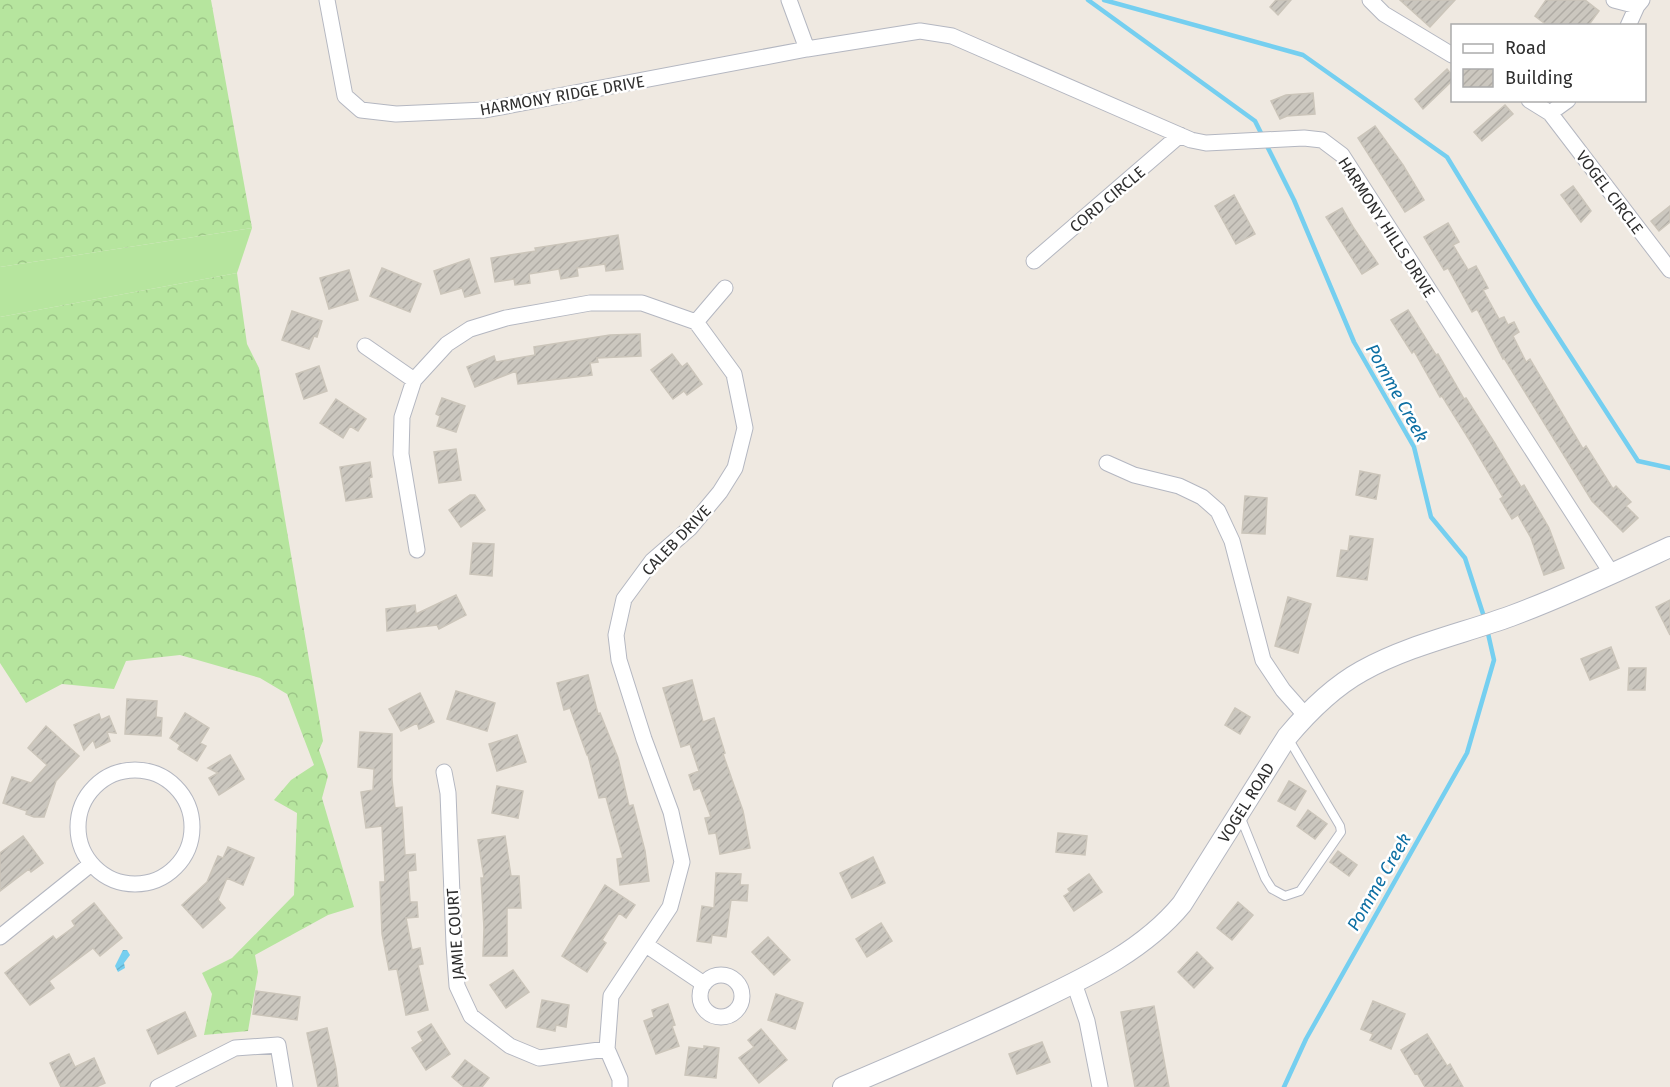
<svg xmlns="http://www.w3.org/2000/svg" width="1670" height="1087" font-family="'Fira Sans',sans-serif">
<style>
.grass{fill:#b6e59e}
.forest{fill:url(#forest-crowns)}
.water{fill:url(#water-waves)}
.lines{fill:none;stroke-linecap:round;stroke-linejoin:round}
.stream{stroke:#75cff0;stroke-width:4.5}
.building{fill:url(#building-hatch);stroke:#cbc5ba;stroke-width:1.5}
.lane-casing{stroke:#b4b7c1;stroke-width:10}
.street-casing{stroke:#b4b7c1;stroke-width:17}
.secondary-casing{stroke:#b4b7c1;stroke-width:22}
.lane{stroke:#fff;stroke-width:8}
.street{stroke:#fff;stroke-width:15}
.secondary{stroke:#fff;stroke-width:20}
.labels{text-anchor:middle;stroke-width:5;stroke-linejoin:round;paint-order:stroke}
.street-label{font-size:16px;fill:#2e2e2e;stroke:#fff}
.water-label{font-size:18px;font-style:italic;fill:#0d6fa3;stroke:#fff}
</style>
<defs>
<pattern id="forest-crowns" width="20" height="18" patternUnits="userSpaceOnUse" patternTransform="scale(1.5)"><rect width="20" height="18" fill="#b6e59e"/><path d="M2 6a3 3 0 1 1 6 0M12 15a3 3 0 1 1 6 0" fill="none" stroke="#9dc588"/></pattern>
<pattern id="water-waves" width="16" height="10" patternUnits="userSpaceOnUse" patternTransform="scale(1.5)"><rect width="16" height="10" fill="#75cff0"/><path d="M0 5q4-4 8 0t8 0" fill="none" stroke="#66b2ce"/></pattern>
<pattern id="building-hatch" width="6" height="6" patternUnits="userSpaceOnUse" patternTransform="scale(1.5)"><rect width="6" height="6" fill="#cbc7bf"/><path d="M-1 1l2-2M0 6l6-6M5 7l2-2" fill="none" stroke="#afaba4"/></pattern>
</defs>
<rect width="100%" height="100%" fill="#efe9e1"/>
<!-- grass -->
<path class="grass" d="M252,228L237,273L0,317V267Z"/>
<!-- forest -->
<path class="forest" d="M0,0H211L252,228L0,267Z
M237,273L247,344L259,368L323,741L319,750L328,776L322,798L354,907L328,915L255,955L258,972L248,1031L204,1035L212,994L202,973L232,958L294,895L297,813L274,800L291,780L314,765L287,694L260,678L180,655L126,661L114,689L62,684L26,703L0,663V317Z"/>
<!-- water -->
<path class="water" d="M123,950H127L130,955L124,963L125,968L118,972L115,966Z"/>
<g class="lines">
<!-- stream -->
<path class="stream" d="M1088,0L1255,121L1263,137
M1104,0L1303,55L1447,157L1536,303L1638,461L1670,468
M1266,144L1294,200L1354,342L1414,447L1431,517L1465,558L1485,620
M1284,1087L1306,1039L1467,753L1494,660L1487,629"/>
</g>
<!-- building -->
<path class="building" d="M1276,0H1291L1278,15L1270,7Z
M1400,0H1455L1430,27Z
M1546,0H1585L1599,11L1588,26H1548L1535,16Z
M1447,69L1452,75V81L1423,109L1415,99Z
M1313,93L1315,114L1287,116L1280,119L1271,101L1286,95Z
M1505,105L1513,114L1482,141L1474,132Z
M1375,126L1403,165L1424,200L1405,212L1358,138Z
M1573,186L1591,211L1581,222L1561,195Z
M1234,195L1255,234L1236,244L1215,206Z
M1670,206V222L1659,231L1651,221Z
M1342,208L1353,227L1378,264L1362,274L1326,217Z
M1448,223L1459,242L1453,245L1468,270L1476,266L1488,288L1483,290L1499,319L1504,317L1508,325L1514,322L1519,332L1513,336L1526,362L1530,359L1583,449L1586,446L1613,489L1616,486L1631,502L1626,506L1638,518L1623,532L1592,501L1504,358L1503,359L1477,309L1472,312L1448,268L1444,270L1424,237Z
M618,235L623,269L606,271L605,264L577,268L578,276L561,279L559,269L529,274L530,283L515,285L514,279L495,282L491,258L536,251L535,248Z
M469,259L480,293L465,297L462,288L441,294L434,271Z
M382,268L421,284L410,312L370,296Z
M349,270L358,300L329,309L320,278Z
M1408,310L1436,355L1438,354L1464,399L1466,398L1494,442L1521,487L1524,485L1549,528L1564,568L1544,575L1531,538L1518,515L1512,519L1500,499L1503,497L1470,441L1442,396L1440,397L1414,351L1412,353L1391,320Z
M292,311L322,321L317,337L314,336L309,349L282,340Z
M640,334L641,356L597,358L598,362L590,363L592,375L518,384L516,371L475,387L467,367L494,356L496,362L535,355L534,347L610,335Z
M672,354L682,367L687,363L702,384L687,395L684,391L673,399L651,370Z
M319,366L327,391L304,399L296,374Z
M442,398L465,406L456,432L437,426L440,416L436,414Z
M336,399L366,419L358,431L350,426L343,438L320,423Z
M456,449L461,480L439,483L434,452Z
M370,462L372,477L369,478L372,497L346,501L340,467Z
M1360,471L1380,475L1376,499L1356,495Z
M470,495H475L485,510L461,527L449,510Z
M1245,496L1267,498L1265,534L1242,533Z
M1350,536L1373,539L1367,580L1337,576L1341,550L1348,551Z
M473,543L494,544L492,576L470,574Z
M456,595L466,615L439,629L437,625L387,631L386,609L415,605L416,614Z
M1288,597L1311,604L1298,653L1275,646Z
M1670,600V635L1656,607Z
M1611,647L1619,668L1590,680L1581,659Z
M1629,668H1646L1645,690H1628Z
M588,675L598,714L600,713L618,758L629,806L633,805L645,851L649,881L620,885L617,859L623,858L606,797L599,798L588,755H587L570,708L564,710L557,683Z
M692,680L703,722L714,718L725,753L723,754L743,811L750,848L720,854L716,833L709,834L705,818L711,817L700,788L694,790L689,775L699,771L690,744L681,747L663,688Z
M456,691L495,703L487,731L447,719Z
M420,693L434,722L419,729L417,723L401,731L389,709Z
M127,699L157,701L156,717L162,718L161,736L125,734Z
M1235,708L1250,717L1240,734L1225,725Z
M185,713L209,728L200,743L206,746L197,761L178,749L180,745L170,738Z
M99,714L101,720L109,716L116,733L107,732L110,741L96,748L93,740L84,750L74,725Z
M46,726L79,756L56,781L44,817H34L26,814L27,811L3,803L12,777L31,783L47,765L28,748Z
M360,732L392,734V780L395,808L402,807L405,855L415,854L416,870L408,871L410,902H417L418,917L406,918L412,950L420,948L423,964L418,965L428,1010L406,1015L397,969L389,970L382,934L380,882H385L382,826L366,828L361,792L373,790L374,769L358,767Z
M517,735L526,762L497,771L489,744Z
M230,755L244,779L219,795L209,778L218,773L208,768Z
M1289,781L1306,791L1295,810L1278,801Z
M497,786L523,791L518,818L492,813Z
M1308,810L1327,824L1315,839L1297,826Z
M1058,833L1087,836L1085,855L1056,852Z
M23,836L43,863L31,872L29,869L0,891V853Z
M505,836L511,876H519L521,908H507V956H483L484,928L481,878H484L478,840Z
M228,847L254,858L243,885L227,878L218,900L225,908L203,928L182,905L207,882L218,856L223,858Z
M1338,851L1357,865L1349,876L1330,862Z
M873,857L885,883L852,898L840,873Z
M716,873L741,874L740,885H748L747,901L731,900L726,937L712,935L711,943L697,941L702,906L714,908Z
M1089,874L1102,892L1074,911L1064,896L1070,892L1068,889Z
M605,885L635,905L626,918L619,913L602,940L606,943L587,972L562,956Z
M1238,902L1253,915L1232,940L1217,928Z
M94,903L122,938L100,956L93,948L49,981L54,988L30,1005L5,973L53,936L56,940L75,926L72,921Z
M881,923L892,941L867,957L856,939Z
M768,937L790,960L774,975L752,952Z
M1197,952L1213,968L1194,988L1178,972Z
M513,970L529,992L506,1008L490,985Z
M256,991L300,997L297,1020L253,1014Z
M776,994L803,1003L795,1029L768,1020Z
M542,1000L569,1005L566,1027L556,1025L555,1031L537,1027Z
M1373,1001L1405,1014L1391,1049L1370,1040L1373,1034L1361,1029Z
M668,1004L675,1025L672,1026L679,1046L656,1054L644,1021L654,1017L652,1010Z
M1154,1006L1169,1087H1135L1121,1012Z
M185,1012L196,1036L158,1054L147,1030Z
M431,1024L450,1054L426,1070L412,1048L423,1041L418,1032Z
M327,1028L336,1068L338,1087H318L307,1033Z
M761,1029L787,1060L759,1083L739,1058L754,1047L748,1040Z
M1427,1034L1447,1066L1450,1064L1463,1087H1425L1417,1073L1415,1074L1401,1050Z
M1042,1042L1050,1062L1017,1074L1009,1054Z
M704,1046L719,1048L716,1078L685,1075L689,1047L704,1049Z
M69,1054L75,1067L94,1058L105,1083L96,1087H61L50,1063Z
M465,1060L489,1078L482,1087H464L452,1077Z"/>
<g class="lines">
<!-- lane casing -->
<g class="lane-casing">
<path id="lane" d="M1240,816L1265,878L1272,889L1285,896L1300,891L1341,832L1340,826L1288,738"/>
</g>
<!-- street casing -->
<g class="street-casing">
<path id="street" d="M327,0L345,96L361,110L396,114L485,110L807,49
M789,0L807,49L920,31L952,36L1191,140L1206,143L1304,138L1322,140L1342,155L1612,574
M1370,0L1384,14L1452,55
M1614,0L1637,6L1642,0
M1628,26L1637,6
M1529,100L1550,113L1670,270
M1550,113L1568,100
M1034,261L1180,135
M696,322L725,288
M365,346L414,380
M1107,463L1134,475L1179,486L1202,497L1218,511L1232,541L1263,660L1283,690L1306,716
M417,550L401,454L402,417L414,380L447,344L470,329L506,318L590,303H642L696,322L734,374L745,428L735,468L720,492L690,528L652,561L624,599L616,635L619,660L644,739L671,812L682,862L670,907L611,996L607,1049L620,1079V1087
M78 827a57 57 0 1 1 114 0a57 57 0 1 1-114 0Z
M444,772L448,793L454,945L457,986L471,1016L510,1046L539,1058L607,1049
M0,937L91,864
M646,945L704,984
M700 996a21 21 0 1 1 42 0a21 21 0 1 1-42 0Z
M1074,983L1087,1021L1100,1087
M158,1087L235,1048L278,1045L285,1087"/>
</g>
<!-- secondary casing -->
<g class="secondary-casing">
<g id="secondary">
<path id="s1" d="M843,1087C909,1059 975,1031 1039,1000C1091,975 1145,949 1182,904L1287,737C1308,712 1333,687 1362,671C1409,645 1461,634 1511,616C1565,596 1618,571 1670,547"/>
</g>
</g>
<!-- lane -->
<use href="#lane" class="lane"/>
<!-- street -->
<use href="#street" class="street"/>
<!-- secondary -->
<use href="#secondary" class="secondary"/>
</g>
<g class="labels">
<!-- street labels -->
<g class="street-label">
<text transform="translate(562 95) rotate(-10)" y="6">HARMONY RIDGE DRIVE</text>
<text transform="translate(1610 192) rotate(53)" y="6">VOGEL CIRCLE</text>
<text transform="translate(1107 199) rotate(-40)" y="6">CORD CIRCLE</text>
<text transform="translate(1387 227) rotate(57)" y="6">HARMONY HILLS DRIVE</text>
<text transform="translate(676 540) rotate(-46)" y="6">CALEB DRIVE</text>
<text dy="6" stroke="none"><textPath href="#s1" startOffset="508">VOGEL ROAD</textPath></text>
<text transform="translate(455 934) rotate(-94)" y="6">JAMIE COURT</text>
</g>
<!-- water labels -->
<g class="water-label">
<text transform="translate(1397 393) rotate(61)" y="6">Pomme Creek</text>
<text transform="translate(1379 882) rotate(-60)" y="6">Pomme Creek</text>
</g>
</g>
<!-- legend -->
<rect x="1451" y="24" width="195" height="78" fill="#ffffff" stroke="#ababab" stroke-width="1.5"/>
<rect x="1463" y="44" width="30" height="9" fill="#ffffff" stroke="#ababab" stroke-width="1.5"/>
<text x="1505" y="54" font-size="18" fill="#2e2e2e">Road</text>
<rect x="1463" y="69" width="30" height="18" fill="url(#building-hatch)" stroke="#ababab" stroke-width="1.5"/>
<text x="1505" y="84" font-size="18" fill="#2e2e2e">Building</text>
</svg>
